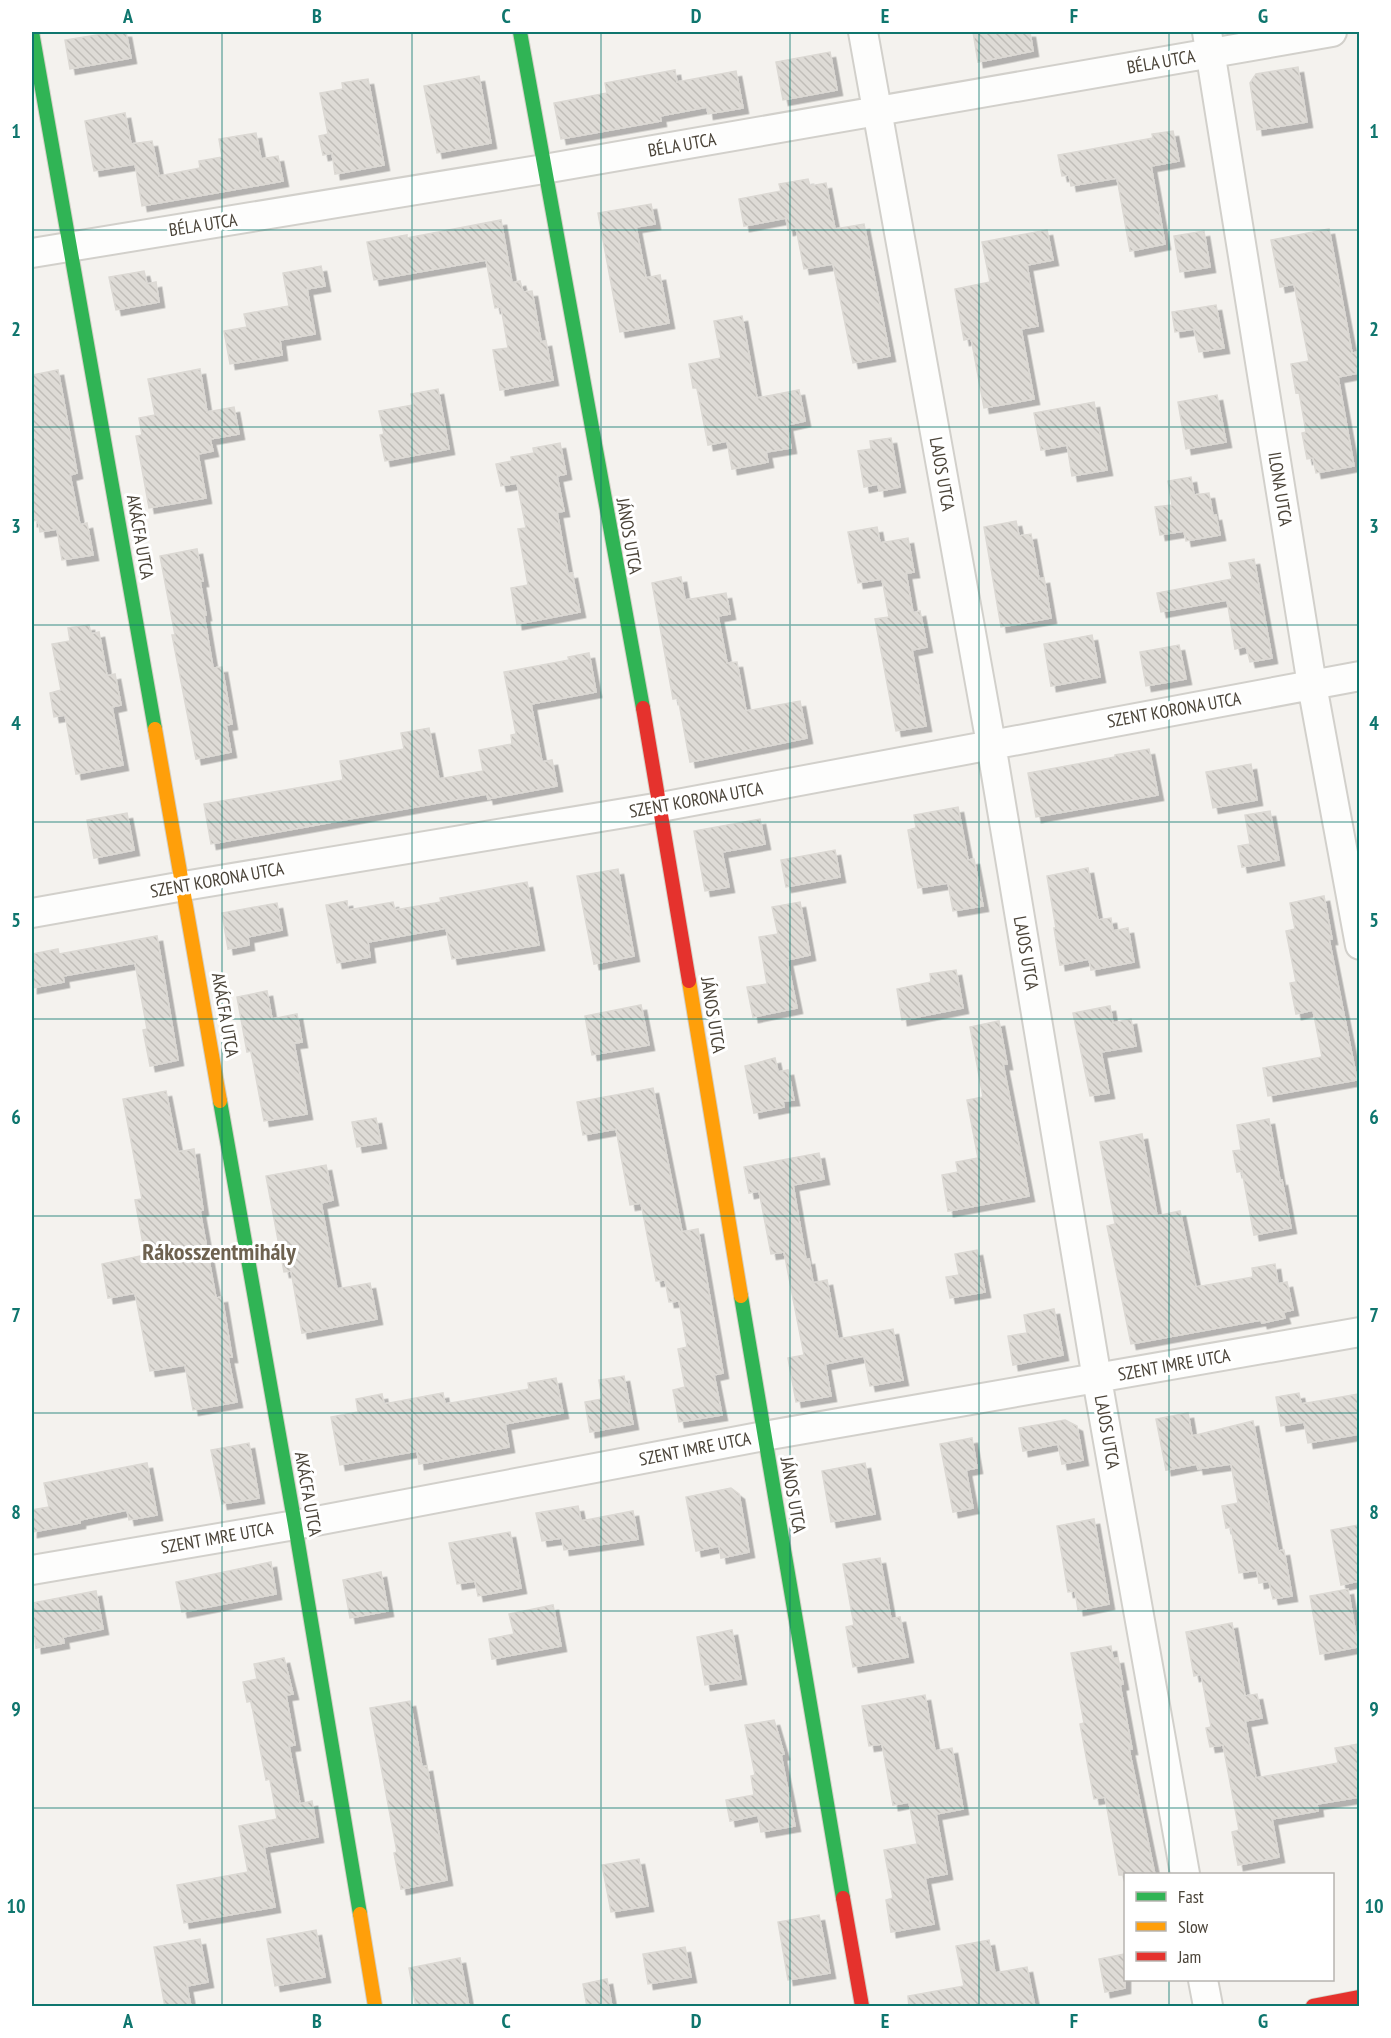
<svg xmlns="http://www.w3.org/2000/svg" width="1391" height="2038" font-family="'PT Sans Narrow',sans-serif">
<style>
.building{fill:url(#building-back-hatch);stroke:#dcd9d4;stroke-width:1.5;filter:url(#shadow)}
.lines{fill:none;stroke-linecap:round;stroke-linejoin:round}
.street-casing{stroke:#d2d0cb;stroke-width:32}
.fast-casing{stroke:#d3cfc5;stroke-width:16}
.slow-casing{stroke:#d3cfc5;stroke-width:16}
.jam-casing{stroke:#d3cfc5;stroke-width:16}
.street{stroke:#fdfdfc;stroke-width:28}
.fast{stroke:#30b455;stroke-width:14}
.slow{stroke:#ff9f0a;stroke-width:14}
.jam{stroke:#e5322d;stroke-width:14}
.grid{fill:none;stroke:#0f766e;stroke-width:1.5;stroke-opacity:0.55}
.labels{text-anchor:middle;stroke-width:6;stroke-linejoin:round;paint-order:stroke}
.street-label{font-size:18px;fill:#4b4439;stroke:#fff}
.district-label{font-size:24px;font-weight:bold;fill:#6e6250;stroke:#fff}
.neatline{fill:none;stroke:#0f766e;stroke-width:2}
.grid-label{font-size:20px;text-anchor:middle;font-weight:bold;fill:#0f766e}
</style>
<defs>
<pattern id="building-back-hatch" width="6" height="6" patternUnits="userSpaceOnUse" patternTransform="scale(1.5)"><rect width="6" height="6" fill="#dedbd6"/><path d="M-1 5l2 2M0 0l6 6M5-1l2 2" fill="none" stroke="#c0bdb8"/></pattern>
<filter id="shadow"><feDropShadow dx="5.5" dy="5.5" stdDeviation="0" flood-color="#0004"/></filter>
</defs>
<rect width="100%" height="100%" fill="#f4f2ee"/>
<!-- building -->
<path class="building" d="M115,32H126L131,58L70,69L65,40Z
M973,32H1030L1033,51L978,62Z
M830,52L837,90L783,100L776,62Z
M1298,67L1307,122L1257,130L1250,83L1256,74Z
M675,70L677,82L736,71L743,108L708,114L707,107L660,116L661,121L561,139L554,103L607,93L605,83Z
M479,76L491,143L437,153L424,86Z
M368,79L384,165L335,174L332,153L323,155L319,136L328,134L320,93L343,89L342,83Z
M125,113L131,144L152,141L159,176L200,168L199,161L222,157L219,139L256,133L261,159L278,156L283,181L142,206L135,164L94,171L85,121Z
M1173,131L1179,161L1151,166L1165,244L1130,251L1117,178L1071,186L1069,175L1062,176L1058,155L1153,138L1152,134Z
M808,179L810,186L826,183L835,229L864,224L890,356L853,363L833,264L804,269L796,228L788,230L786,218L744,226L739,199L781,191L779,184Z
M651,204L655,224L636,227L646,278L660,275L669,323L620,332L598,213Z
M501,220L512,283L520,281L523,292L532,291L541,342L546,341L553,380L500,390L493,350L508,348L501,307L495,308L486,260L374,280L367,242L407,235V238Z
M1329,229L1352,353L1359,352V373L1338,377L1354,466L1316,473L1313,458L1307,459L1302,433L1306,432L1299,392L1296,393L1291,364L1309,361L1294,284L1280,287L1271,240Z
M1047,230L1053,260L1027,265L1038,326L1021,329L1034,399L984,408L971,338L964,340L955,289L990,282L982,242Z
M1204,231L1210,267L1180,272L1174,236Z
M321,266L325,286L307,289L315,334L280,340L282,355L230,364L224,331L247,327L244,314L289,306L283,273Z
M144,271L147,284L156,282L159,302L116,310L109,277Z
M1216,305L1224,348L1199,352L1194,329L1175,332L1172,312Z
M742,316L757,398L799,390L805,421L787,425L791,448L766,452L768,462L732,469L727,441L708,445L697,388H693L689,364L721,358L714,321Z
M200,369L207,412L234,407L239,434L210,439L213,451L198,454L206,498L149,508L136,436L142,435L139,418L155,415L148,379Z
M58,370L77,473L70,475L80,525L87,523L93,555L62,560L57,529L40,532L38,520L32,521V375Z
M438,389L449,449L385,461L380,435L384,434L379,411L413,405L411,394Z
M1217,395L1226,442L1186,449L1178,402Z
M1094,402L1107,470L1072,476L1067,445L1041,450L1034,413Z
M891,438L900,487L879,491L878,484L864,487L858,451L871,449L870,441Z
M560,443L566,474L557,476L564,511L557,512L568,574L572,573L580,612L517,624L511,588L528,585L518,529L526,528L517,483L501,486L496,464L512,461L511,457L534,453L533,448Z
M1191,477L1194,495L1209,493L1213,516L1216,515L1220,535L1186,541L1184,531L1160,535L1155,507L1172,505L1168,481Z
M1016,521L1019,536L1031,534L1039,579L1044,578L1051,618L1001,627L984,527Z
M877,527L880,543L908,538L914,572L906,573L913,613L920,611L927,647L912,650L926,726L896,731L875,619L889,617L882,579L858,583L848,532Z
M197,549L203,581H200L206,615H204L213,668L222,667L232,724L226,725L231,752L196,759L172,635H175L160,556Z
M1254,559L1272,658L1250,662L1246,646L1235,649L1227,600L1161,612L1157,593L1232,579L1229,563Z
M681,577L685,600L726,593L730,614L718,616L727,663L737,662L746,711L800,701L807,738L690,762L678,698L673,699L652,583Z
M89,625L91,634L99,632L107,676L115,674L121,705L112,707L123,765L76,774L65,715L54,717L50,693L61,690L52,644L70,641L68,628Z
M1092,635L1100,677L1051,686L1044,644Z
M1179,645L1186,679L1146,686L1140,652Z
M589,653L596,692L531,704L542,762L552,760L557,786L488,799L487,794L211,844L204,804L343,780L340,761L404,749L401,733L429,728L439,779L483,771L479,750L512,744L511,735L516,734L504,672L569,660L568,657Z
M1149,749L1158,795L1036,817L1028,773L1115,757V755Z
M1251,764L1257,800L1213,808L1206,772Z
M958,807L968,860L974,859L983,906L953,911L948,883L918,888L908,830L916,828L914,815Z
M1270,811L1279,860L1242,867L1238,846L1250,844L1245,815Z
M127,813L134,850L94,858L87,820Z
M760,819L765,844L722,852L729,887L705,891L694,831Z
M835,850L840,877L786,887L781,860Z
M1088,868L1098,920L1111,918L1113,931L1128,928L1134,962L1091,970L1089,959L1060,965L1054,928H1056L1047,876Z
M618,869L634,956L594,964L577,876Z
M527,882L539,945L452,959L446,928L368,942L370,957L337,963L326,905L347,901L348,910L393,902L395,910L441,902L440,898Z
M1324,896L1332,939H1329L1357,1080L1268,1096L1263,1068L1322,1057L1313,1010L1296,1014L1290,983L1296,982L1286,931L1295,929L1290,903Z
M800,902L810,955L787,960L797,1008L753,1017L747,987L767,984L759,937L778,934L772,907Z
M277,903L282,930L248,937L249,945L228,949L222,913Z
M157,936L178,1060L150,1066L143,1030L147,1029L135,963L63,976L64,982L32,988V954L58,949L59,954Z
M956,970L963,1008L902,1020L897,989L931,982L930,974Z
M267,991L272,1019L297,1014L302,1042L294,1043L307,1114L264,1121L251,1051L247,1052L237,997Z
M641,1005L649,1045L592,1055L585,1016Z
M1110,1006L1113,1023L1131,1019L1136,1046L1101,1052L1109,1093L1090,1096L1073,1013Z
M999,1021L1007,1064H1003L1029,1196L948,1211L942,1175L958,1172L956,1162L978,1158L967,1100L983,1097L970,1027Z
M775,1058L778,1072L788,1070L794,1100L783,1101L784,1107L754,1113L745,1066Z
M653,1088L682,1232L698,1229L723,1373L714,1375L722,1415L679,1422L673,1390L685,1387L678,1349L687,1347L679,1301L669,1302L665,1280L656,1281L641,1203L630,1205L616,1129L583,1135L577,1102Z
M166,1091L178,1152L194,1149L203,1210L200,1211L216,1298L222,1297L232,1357H228L237,1402L193,1410L185,1365L150,1371L135,1293L108,1298L102,1264L145,1255L135,1200L142,1199L123,1099Z
M376,1118L381,1143L357,1147L352,1122Z
M1269,1119L1280,1181L1282,1180L1291,1228L1254,1235L1242,1171L1237,1172L1233,1151L1241,1150L1237,1125Z
M1142,1134L1157,1216L1180,1211L1196,1287L1253,1277L1252,1268L1275,1264L1278,1284L1287,1282L1293,1310L1283,1312L1285,1318L1262,1323L1261,1320L1131,1344L1107,1226L1115,1224L1100,1142Z
M819,1153L824,1179L793,1185L806,1260L809,1259L813,1283L827,1280L838,1339L893,1329L903,1380L870,1386L864,1356L825,1364L831,1396L796,1402L788,1358L804,1355L784,1252L771,1254L759,1191L749,1193L744,1167Z
M326,1165L333,1200L321,1203L337,1289L370,1283L377,1319L302,1333L291,1271L284,1272L266,1176Z
M977,1250L985,1292L950,1298L946,1277L959,1275L955,1254Z
M1054,1309L1063,1355L1013,1365L1008,1336L1027,1333L1024,1315Z
M624,1376L633,1424L590,1432L585,1402L602,1399L599,1380Z
M556,1378L563,1413L505,1424L509,1447L419,1464L417,1451L340,1465L331,1417L358,1412L356,1399L382,1394L384,1404L443,1393L445,1404L529,1389L528,1383Z
M1299,1393L1301,1404L1359,1394V1434L1308,1443L1304,1422L1281,1426L1276,1397Z
M1188,1413L1192,1436L1253,1421L1278,1551L1284,1550L1292,1596L1273,1599L1269,1581L1259,1583L1257,1570L1239,1573L1231,1527L1226,1528L1222,1506L1238,1503L1231,1464L1198,1469L1197,1464L1166,1470L1156,1419Z
M1065,1420L1077,1426L1083,1460L1062,1464L1058,1444L1023,1451L1019,1428Z
M972,1438L977,1468L966,1470L973,1508L953,1512L940,1444Z
M249,1443L259,1498L222,1504L211,1450Z
M147,1463L157,1515L129,1520L127,1510L80,1520V1523L32,1532V1510L49,1507L44,1483Z
M865,1463L875,1514L831,1522L822,1471Z
M731,1488L739,1494L749,1552L721,1558L719,1546L696,1551L686,1497Z
M578,1506L581,1521L633,1511L638,1539L564,1550L562,1538L542,1541L536,1513Z
M1094,1519L1109,1604L1078,1610L1075,1591L1068,1592L1057,1526Z
M1359,1525V1581L1341,1585L1331,1530Z
M510,1532L521,1588L478,1596L475,1581L457,1584L449,1543Z
M880,1558L891,1619L900,1617L908,1657L853,1667L846,1627L854,1625L843,1564Z
M271,1562L276,1594L182,1612L176,1582Z
M381,1572L388,1611L350,1618L343,1580Z
M1348,1589L1358,1647L1320,1654L1310,1596Z
M96,1591L103,1629L63,1637L64,1643L36,1648L35,1638H32V1603Z
M553,1605L561,1646L492,1659L489,1639L514,1634L509,1614Z
M1232,1623L1245,1696L1257,1694L1262,1718L1245,1721L1256,1778L1338,1763L1335,1748L1359,1744V1797L1317,1804L1318,1811L1272,1819L1279,1857L1238,1865L1232,1832L1239,1830L1223,1745L1210,1747L1206,1728L1211,1727L1201,1674L1194,1676L1186,1632Z
M732,1630L741,1679L705,1685L697,1637Z
M1111,1646L1113,1659L1118,1658L1123,1684L1120,1685L1132,1749H1129L1155,1875H1119L1105,1797L1094,1799L1080,1724L1084,1723L1071,1653Z
M284,1658L293,1694L286,1695L295,1745L289,1746L300,1804L312,1801L318,1837L264,1847L275,1907L184,1923L177,1885L248,1872L239,1826L277,1819L270,1779L266,1780L251,1701L247,1702L243,1682L257,1679L254,1664Z
M925,1695L935,1751L952,1748L963,1809L936,1814L947,1874L925,1878L934,1924L891,1932L886,1900L893,1898L884,1850L917,1844L909,1802L893,1805L882,1744L869,1746L862,1706Z
M410,1701L422,1767L427,1766L447,1880L401,1889L394,1853L397,1852L370,1708Z
M774,1720L784,1754L781,1755L795,1826L761,1832L758,1815L730,1821L726,1800L754,1795L751,1776L755,1775L745,1725Z
M639,1859L648,1906L611,1912L602,1865Z
M819,1915L830,1973L788,1980L778,1922Z
M316,1930L325,1977L275,1986L267,1939Z
M200,1939L208,1982L187,1986L191,2007H165L154,1947Z
M989,1940L995,1973L1027,1967L1035,2007H909L908,1996L964,1986L956,1946Z
M685,1947L691,1977L648,1984L643,1954Z
M1125,1954V1988L1105,1992L1099,1959Z
M460,1958L469,2007H416L409,1968Z
M607,1979L612,2007H587L583,1984Z"/>
<g class="lines">
<!-- street casing -->
<g class="street-casing">
<path id="street" d="M863,32L991,744L1097,1379L1185,1874
M1207,32L1312,685L1360,945
M32,253L544,169L1332,32
M32,913L184,886L661,807L1360,676
M32,1570L295,1525L764,1436L1360,1332
M1203,1980L1208,2006"/>
</g>
<!-- fast casing -->
<g class="fast-casing">
<path id="fast" d="M32,32L155,729
M520,32L643,708
M220,1101L295,1525L360,1914
M741,1296L843,1898"/>
</g>
<!-- slow casing -->
<g class="slow-casing">
<path id="slow" d="M155,729L220,1101
M689,981L741,1296
M360,1914L375,2006"/>
</g>
<!-- jam casing -->
<g class="jam-casing">
<path id="jam" d="M643,708L689,981
M843,1898L862,2006
M1313,2006L1360,1997"/>
</g>
<!-- street -->
<use href="#street" class="street"/>
<!-- fast -->
<use href="#fast" class="fast"/>
<!-- slow -->
<use href="#slow" class="slow"/>
<!-- jam -->
<use href="#jam" class="jam"/>
</g>
<!-- grid -->
<path class="grid" d="M222,32V2006M412,32V2006M601,32V2006M790,32V2006M979,32V2006M1169,32V1874M32,230H1360M32,427H1360M32,625H1360M32,822H1360M32,1019H1360M32,1216H1360M32,1413H1360M32,1611H1360M32,1808H1360M1169,1980V2006"/>
<g class="labels">
<!-- street labels -->
<g class="street-label">
<text transform="translate(1161 62) rotate(-10)" y="6">BÉLA UTCA</text>
<text transform="translate(682 145) rotate(-10)" y="6">BÉLA UTCA</text>
<text transform="translate(203 225) rotate(-9)" y="6">BÉLA UTCA</text>
<text transform="translate(942 474) rotate(80)" y="6">LAJOS UTCA</text>
<text transform="translate(1280 489) rotate(81)" y="6">ILONA UTCA</text>
<text transform="translate(629 536) rotate(80)" y="6">JÁNOS UTCA</text>
<text transform="translate(140 537) rotate(80)" y="6">AKÁCFA UTCA</text>
<text transform="translate(1174 710) rotate(-10)" y="6">SZENT KORONA UTCA</text>
<text transform="translate(696 800) rotate(-10)" y="6">SZENT KORONA UTCA</text>
<text transform="translate(217 880) rotate(-10)" y="6">SZENT KORONA UTCA</text>
<text transform="translate(1026 953) rotate(80)" y="6">LAJOS UTCA</text>
<text transform="translate(225 1015) rotate(80)" y="6">AKÁCFA UTCA</text>
<text transform="translate(713 1015) rotate(81)" y="6">JÁNOS UTCA</text>
<text transform="translate(1174 1365) rotate(-10)" y="6">SZENT IMRE UTCA</text>
<text transform="translate(1107 1432) rotate(80)" y="6">LAJOS UTCA</text>
<text transform="translate(695 1449) rotate(-11)" y="6">SZENT IMRE UTCA</text>
<text transform="translate(308 1494) rotate(80)" y="6">AKÁCFA UTCA</text>
<text transform="translate(793 1495) rotate(80)" y="6">JÁNOS UTCA</text>
<text transform="translate(217 1538) rotate(-10)" y="6">SZENT IMRE UTCA</text>
</g>
<!-- district labels -->
<g class="district-label">
<text x="219" y="1260">Rákosszentmihály</text>
</g>
</g>
<!-- border -->
<rect width="1391" height="2038" fill="none" stroke="#ffffff" stroke-width="66"/>
<!-- legend -->
<rect x="1124" y="1873" width="210" height="108" fill="#ffffff" stroke="#b7b4b0" stroke-width="1.5"/>
<rect x="1136" y="1892" width="30" height="9" fill="#30b455" stroke="#b7b4b0" stroke-width="1.5"/>
<text x="1178" y="1903" font-size="18" fill="#4b4439">Fast</text>
<rect x="1136" y="1922" width="30" height="9" fill="#ff9f0a" stroke="#b7b4b0" stroke-width="1.5"/>
<text x="1178" y="1933" font-size="18" fill="#4b4439">Slow</text>
<rect x="1136" y="1952" width="30" height="9" fill="#e5322d" stroke="#b7b4b0" stroke-width="1.5"/>
<text x="1178" y="1963" font-size="18" fill="#4b4439">Jam</text>
<rect x="33" y="33" width="1325" height="1972" class="neatline"/>
<g class="grid-label">
<text x="128" y="23">A</text>
<text x="317" y="23">B</text>
<text x="506" y="23">C</text>
<text x="696" y="23">D</text>
<text x="885" y="23">E</text>
<text x="1074" y="23">F</text>
<text x="1263" y="23">G</text>
<text x="16" y="138">1</text>
<text x="1374" y="138">1</text>
<text x="16" y="336">2</text>
<text x="1374" y="336">2</text>
<text x="16" y="533">3</text>
<text x="1374" y="533">3</text>
<text x="16" y="730">4</text>
<text x="1374" y="730">4</text>
<text x="16" y="927">5</text>
<text x="1374" y="927">5</text>
<text x="16" y="1124">6</text>
<text x="1374" y="1124">6</text>
<text x="16" y="1322">7</text>
<text x="1374" y="1322">7</text>
<text x="16" y="1519">8</text>
<text x="1374" y="1519">8</text>
<text x="16" y="1716">9</text>
<text x="1374" y="1716">9</text>
<text x="16" y="1913">10</text>
<text x="1374" y="1913">10</text>
<text x="128" y="2028">A</text>
<text x="317" y="2028">B</text>
<text x="506" y="2028">C</text>
<text x="696" y="2028">D</text>
<text x="885" y="2028">E</text>
<text x="1074" y="2028">F</text>
<text x="1263" y="2028">G</text>
</g>
</svg>
